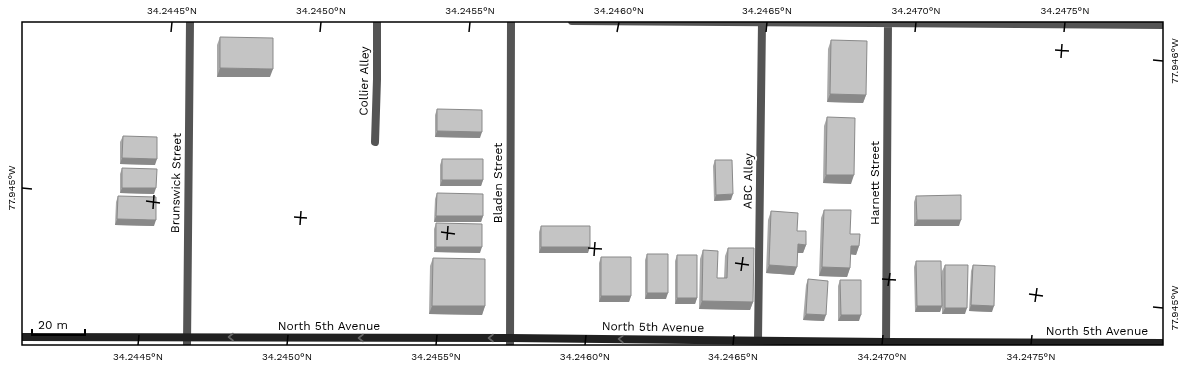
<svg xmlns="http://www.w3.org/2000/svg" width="1185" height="367" font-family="'Work Sans',sans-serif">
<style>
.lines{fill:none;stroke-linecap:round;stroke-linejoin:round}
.lane{stroke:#545454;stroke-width:8}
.street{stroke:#545454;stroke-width:8}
.secondary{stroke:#212121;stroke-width:8}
.wall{fill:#a9a9a9}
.shaded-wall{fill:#898989}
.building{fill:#c4c4c4;stroke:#898989}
.oneway{stroke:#646464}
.ticks{fill:none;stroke:#000;stroke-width:1.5}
.labels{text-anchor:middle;stroke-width:4;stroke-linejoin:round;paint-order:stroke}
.street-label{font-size:12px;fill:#000;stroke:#fff}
.neatline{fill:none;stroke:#000;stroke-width:1.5}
.ticks-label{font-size:10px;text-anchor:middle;fill:#000}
</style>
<rect width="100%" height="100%" fill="#fff"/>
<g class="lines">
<!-- lane -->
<path class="lane" d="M375,142L377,79V21
M758,340L762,22"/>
<!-- street -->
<path class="street" d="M572,21L1164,25
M187,346L190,21
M510,346L511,21
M886,346L888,21"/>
<!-- secondary -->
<path class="secondary" d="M21,337L510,338L886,342L1164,343"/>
</g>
<!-- wall -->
<path class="wall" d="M220,37L270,77H217V45Z
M831,40L866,95L863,103L827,102L828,49Z
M437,109L480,138L435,137V115Z
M827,117L851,184L823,183L824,126Z
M123,136L155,165L120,164V142Z
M442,159L483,180L481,186H440V165Z
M715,160L731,200L714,201L713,166Z
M122,168L154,194L120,193V174Z
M437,193L483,216L481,222H434L435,199Z
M118,196L154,226L115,225L116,202Z
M916,196L959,226H914V202Z
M824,210L850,234L859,246L856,255L850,254V268L847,277L819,276L821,218Z
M771,211L797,231L806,245L803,253H797L794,275L766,273L768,220Z
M436,223L480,253L434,252V229Z
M541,226L588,253H539V232Z
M728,248L753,302L750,310L699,309L700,259L703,250L717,278H724L725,256Z
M647,254L666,299H645V260Z
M677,255L697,298L695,304H675V261Z
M601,257L631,296L629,302H599V263Z
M433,258L485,306L482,315L429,314L430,266Z
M916,261L942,306L940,312H915L914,267Z
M945,265L965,314H942V271Z
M973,265L992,312L969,311L971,271Z
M808,279L824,321L803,320L806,285Z
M840,280L859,321H838V286Z"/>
<!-- shaded-wall -->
<path class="shaded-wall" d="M220,68L273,69L270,77H217Z
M830,94L866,95L863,103L827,102Z
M437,131L482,132L480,138L435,137Z
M122,158L157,159L155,165L120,164Z
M826,175H854L851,184L823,183Z
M442,180H483L481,186H440Z
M122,188H156L154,194L120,193Z
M733,194L731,200L714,201L716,195Z
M436,216H483L481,222H434Z
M117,219L156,220L154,226L115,225Z
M917,220H961L959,226H914Z
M798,244L806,245L803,253H795Z
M851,246H859L856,255L848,254Z
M436,247H482L480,253L434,252Z
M541,247H590L588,253H539Z
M769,265L797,267L794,275L766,273Z
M822,267L850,268L847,277L819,276Z
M647,293H668L666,299H645Z
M601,296H631L629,302H599Z
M677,298H697L695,304H675Z
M702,301L753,302L750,310L699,309Z
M971,305L994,306L992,312L969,311Z
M432,306H485L482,315L429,314Z
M917,306H942L940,312H915Z
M945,308H967L965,314H942Z
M806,314L826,315L824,321L803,320Z
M841,315H861L859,321H838Z"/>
<!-- building -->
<path class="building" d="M220,37L273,38V69L220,68Z
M831,40L867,41L866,95L830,94Z
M437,109L482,110V132L437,131Z
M827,117L855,118L854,175H826Z
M123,136L157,137V159L122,158Z
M442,159H483V180H442Z
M715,160H732L733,194L716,195Z
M122,168L157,169L156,188H122Z
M437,193L483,194V216H436Z
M961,195V220H917L916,196Z
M118,196L156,197V220L117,219Z
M824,210H851L850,234H860L859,246H851L850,268L822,267Z
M771,211L798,213L797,231H806V245L798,244L797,267L769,265Z
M436,223L482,224V247H436Z
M541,226H590V247H541Z
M728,248H754L753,302L702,301L703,250L718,251L717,278H727Z
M647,254H668V293H647Z
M677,255H697V298H677Z
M601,257H631V296H601Z
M433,258L485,259V306H432Z
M916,261H941L942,306H917Z
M945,265H968L967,308H945Z
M973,265L995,266L994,306L971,305Z
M808,279L828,281L826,315L806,314Z
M840,280H861V315H841Z"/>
<!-- one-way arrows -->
<defs><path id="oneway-chevron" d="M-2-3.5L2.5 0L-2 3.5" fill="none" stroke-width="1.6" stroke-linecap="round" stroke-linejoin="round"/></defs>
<g class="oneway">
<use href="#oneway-chevron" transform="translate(231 337) rotate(-180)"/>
<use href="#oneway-chevron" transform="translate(361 338) rotate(-180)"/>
<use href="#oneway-chevron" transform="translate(491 338) rotate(-180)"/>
<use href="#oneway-chevron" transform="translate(621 339) rotate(-179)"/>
</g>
<!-- ticks -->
<path class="ticks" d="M171,32L172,22M320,32L321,22M469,32L470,22M617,32L619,22M766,32L767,22M915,32L916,22M1064,32L1065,22M1055,50L1069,51M1061,58L1062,44M1153,60L1163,61M22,188L32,189M146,201L160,203M153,209L154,195M294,217L307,218M300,225L301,211M441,232L455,234M447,240L448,226M588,248L602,249M594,256L595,242M735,263L749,265M741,271L743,257M882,279L896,280M888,286L890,273M1029,294L1043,296M1035,302L1037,288M1153,307L1163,308M138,345L139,335M287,345L288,335M436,345L437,335M585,345L586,335M733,345L734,335M882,345L883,335M1031,345L1032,335"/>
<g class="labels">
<!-- street labels -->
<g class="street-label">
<text transform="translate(364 81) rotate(-89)" y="4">Collier Alley</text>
<text transform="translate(748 181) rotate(-89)" y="4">ABC Alley</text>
<text transform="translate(176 183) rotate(-89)" y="4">Brunswick Street</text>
<text transform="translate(498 183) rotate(-90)" y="4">Bladen Street</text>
<text transform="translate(875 183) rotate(-90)" y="4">Harnett Street</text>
<text x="329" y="330">North 5th Avenue</text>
<text transform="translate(653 327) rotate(1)" y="4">North 5th Avenue</text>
<text x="1097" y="335">North 5th Avenue</text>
</g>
</g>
<!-- border -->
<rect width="1185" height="367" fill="none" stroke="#ffffff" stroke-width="44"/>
<!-- scale -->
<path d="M32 329v6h53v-6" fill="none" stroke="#000000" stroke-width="2"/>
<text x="38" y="329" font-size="12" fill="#000000" stroke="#ffffff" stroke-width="3" paint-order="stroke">20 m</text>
<rect x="22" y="22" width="1141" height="323" class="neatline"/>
<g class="ticks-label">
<text x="172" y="14">34.2445°N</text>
<text x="321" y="14">34.2450°N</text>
<text x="470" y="14">34.2455°N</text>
<text x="619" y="14">34.2460°N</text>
<text x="767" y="14">34.2465°N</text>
<text x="916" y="14">34.2470°N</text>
<text x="1065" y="14">34.2475°N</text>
<text transform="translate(1174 61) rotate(-90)" y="4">77.946°W</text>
<text transform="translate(11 188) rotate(-90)" y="4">77.945°W</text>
<text transform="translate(1174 308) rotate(-90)" y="4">77.945°W</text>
<text x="138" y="360">34.2445°N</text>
<text x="287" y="360">34.2450°N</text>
<text x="436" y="360">34.2455°N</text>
<text x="585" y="360">34.2460°N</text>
<text x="733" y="360">34.2465°N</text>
<text x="882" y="360">34.2470°N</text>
<text x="1031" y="360">34.2475°N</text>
</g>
</svg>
